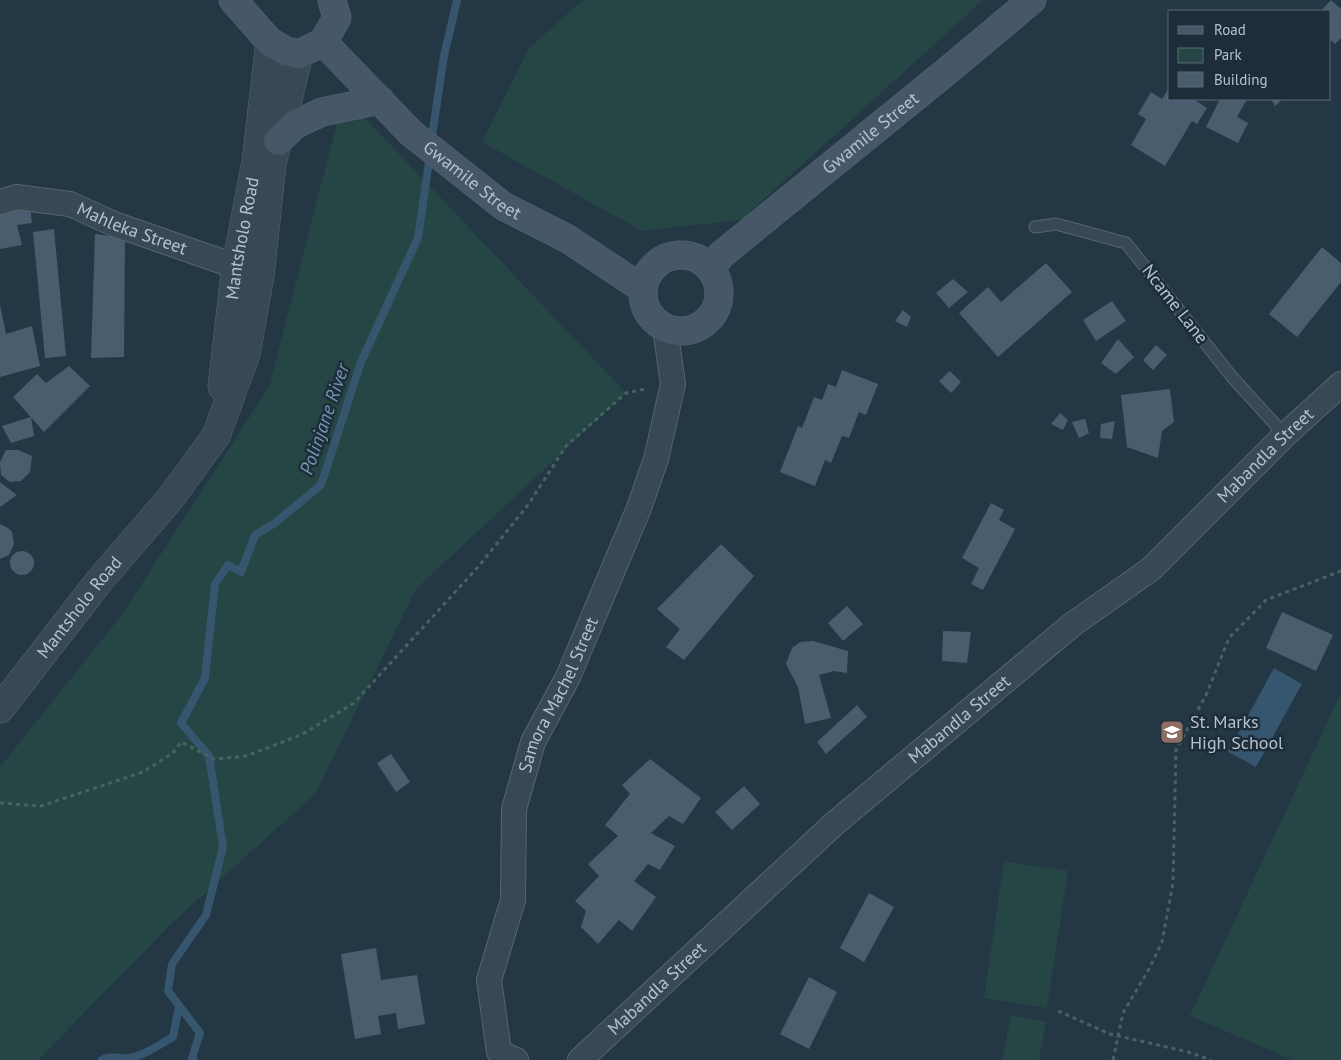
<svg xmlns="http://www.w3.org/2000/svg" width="1341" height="1060" font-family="'PT Sans',sans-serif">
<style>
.green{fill:#264645}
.water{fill:#36556e}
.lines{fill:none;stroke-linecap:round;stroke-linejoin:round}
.stream{stroke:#36556e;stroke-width:8}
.building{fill:#4a5d6e}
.service-casing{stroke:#576571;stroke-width:13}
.minor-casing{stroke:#576571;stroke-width:26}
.tertiary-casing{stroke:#576571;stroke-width:29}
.secondary-casing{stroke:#576571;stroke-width:29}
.path{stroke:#466362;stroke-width:3;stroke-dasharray:4 4;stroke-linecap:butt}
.service{stroke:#384854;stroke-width:11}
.minor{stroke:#384854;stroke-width:24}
.tertiary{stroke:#384854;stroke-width:28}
.secondary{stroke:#465768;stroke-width:28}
.labels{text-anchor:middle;stroke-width:5;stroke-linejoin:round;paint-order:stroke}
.street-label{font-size:18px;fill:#b6c2ce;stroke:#1d2d39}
.poi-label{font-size:18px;fill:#b6c2ce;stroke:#1d2d39;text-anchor:start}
.water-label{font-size:19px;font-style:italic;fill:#7298b4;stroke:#1d2d39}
</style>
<rect width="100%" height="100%" fill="#243745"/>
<!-- green -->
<path class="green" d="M583,0H983L741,220L642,231L482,142L529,48Z
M344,96L626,393L416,589L315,794L172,923L38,1060H0V767L121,616L269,387Z
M1341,693V1060H1293L1190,1016Z
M1004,861L1068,871L1047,1008L984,998Z
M1011,1015L1046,1022L1039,1060H1002Z"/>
<!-- water -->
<path class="water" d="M1274,668L1302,684L1256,767L1228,752Z"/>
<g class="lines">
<!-- stream -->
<path class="stream" d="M431,143L444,56L457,0
M102,1060C110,1055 120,1059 129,1058C145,1055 159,1045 173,1037L179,1006
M194,1060L192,1058L200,1033L168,991L172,964L206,915L223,847L209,756L181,723L205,678L215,584L228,565L241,572L255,535L275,523L321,485L361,362L418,238L430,155"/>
</g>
<!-- building -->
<path class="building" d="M1331,0L1341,9V38L1335,44L1330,39V11H1321Z
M1170,87V99H1193L1207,108L1197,124L1192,121L1165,166L1131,145L1146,119L1138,114L1151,92L1162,99Z
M1220,99H1247L1237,117L1248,123L1238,143L1206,127Z
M1271,99H1283L1275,106Z
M30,205L32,223L17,225L22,245L0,249V215Z
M54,229L66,356L45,358L33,232Z
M95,234L125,238L124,357L91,358Z
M1322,247L1341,263V282L1297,337L1269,314Z
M1046,263L1072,292L998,357L959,313L988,287L1001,302Z
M953,279L968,292L949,308L936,293Z
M1112,301L1126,321L1096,341L1083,320Z
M0,305L6,334L32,326L40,366L0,377Z
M903,310L911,317L907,327L895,321Z
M1118,339L1134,357L1116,374L1101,363Z
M1156,345L1167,355L1153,370L1143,360Z
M69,366L90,386L44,432L13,397L37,374L46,383Z
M842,370L878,384L866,415L859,412L849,438L842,436L831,463L825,460L815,486L780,472L798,426L802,428L814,397L822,400L828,384L836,387Z
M950,371L961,382L951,393L939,381Z
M1170,389L1174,422L1162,431L1158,458L1127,447L1121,395Z
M1060,413L1068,420L1063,430L1051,424Z
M31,417L34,436L11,443L2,426Z
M1085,419L1089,433L1079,438L1072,422Z
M1115,421L1112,439L1100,438L1101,424Z
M6,450H18L32,456L30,472L21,481L10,482L1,475L0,462Z
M0,482L17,495L0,507Z
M991,503L1004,510L999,520L1015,529L983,590L971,584L979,568L962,558Z
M0,524L8,528L12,532L14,544L9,555L0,559Z
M721,544L754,576L684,660L666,647L680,629L657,609Z
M10 563a12 12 0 1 1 24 0a12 12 0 1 1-24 0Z
M847,606L863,624L843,641L828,623Z
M1282,612L1333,635L1316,671L1266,648Z
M943,631L971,632L967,663L942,661Z
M813,641L848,651L847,673L834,671L819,675L831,718L805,724L798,687L786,664L792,648L800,642Z
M857,705L867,717L826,754L817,742Z
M391,754L410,782L396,792L377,763Z
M650,759L701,798L683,824L669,816L651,833L675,846L660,870L648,864L634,881L656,897L632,931L619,920L598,944L581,927L586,911L575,901L599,876L588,864L618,836L605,825L630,794L622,785Z
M744,786L760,804L732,830L715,812Z
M869,893L894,907L864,962L840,948Z
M376,948L381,980L417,975L425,1024L398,1029L396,1013L378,1016L381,1034L355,1039L341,954Z
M809,977L837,992L809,1049L780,1034Z"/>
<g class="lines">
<!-- service casing -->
<g class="service-casing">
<path id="service" d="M1035,227L1056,224L1126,243L1232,377L1285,435"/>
</g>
<!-- minor casing -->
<g class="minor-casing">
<g id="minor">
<path id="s1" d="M0,202L16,197L70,204L114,224L252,272"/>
<path id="s2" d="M516,1060L499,1052L489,980L513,900L514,809L533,742L568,677L639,508L656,459L673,384L665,328"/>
<path id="s3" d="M580,1060L834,824L1073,624L1151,569L1285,435L1341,384"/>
</g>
</g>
<!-- tertiary casing -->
<g class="tertiary-casing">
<g id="tertiary">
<path id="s4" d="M222,387L236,266L256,162L270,42"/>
<path id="s5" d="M0,709L100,580L169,500L216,436L246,354L260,275L272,164L299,54"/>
</g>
</g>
<!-- secondary casing -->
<g class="secondary-casing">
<g id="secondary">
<path d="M233,0L270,42L286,51L299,54L323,42L337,18L332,0"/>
<path id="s6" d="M323,42L411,133L503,206L568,239L643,289"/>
<path d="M278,141L296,124L322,112L380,100"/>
<circle cx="681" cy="293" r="38"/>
<path id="s7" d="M711,269L721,255L952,67L1032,0"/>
</g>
</g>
<!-- path -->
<path class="path" d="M0,803L41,806L143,772L173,753L181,742L214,759L246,756L301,735L354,703L478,567L528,505L566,446L626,393L645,389
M1058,1011L1110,1034L1188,1052L1211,1060
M1113,1060L1123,1013L1149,969L1162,942L1173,883L1176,750L1206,695L1229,638L1266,600L1341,571"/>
<!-- service -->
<use href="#service" class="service"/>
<!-- minor -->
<use href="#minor" class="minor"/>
<!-- tertiary -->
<use href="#tertiary" class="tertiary"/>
<!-- secondary -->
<use href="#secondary" class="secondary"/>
</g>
<!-- icons -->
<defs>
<g id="school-square" transform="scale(1.25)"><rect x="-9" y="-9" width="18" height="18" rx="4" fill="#8d6e63" stroke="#1d2d39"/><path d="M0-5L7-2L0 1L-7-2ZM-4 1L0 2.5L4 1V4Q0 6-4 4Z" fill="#fff"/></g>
</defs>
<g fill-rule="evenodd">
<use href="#school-square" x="1172" y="732"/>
</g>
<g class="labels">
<!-- street labels -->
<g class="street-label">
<text dy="6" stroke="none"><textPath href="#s7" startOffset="210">Gwamile Street</textPath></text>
<text dy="6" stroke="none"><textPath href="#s6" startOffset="204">Gwamile Street</textPath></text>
<text dy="6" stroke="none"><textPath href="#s1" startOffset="138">Mahleka Street</textPath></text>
<text dy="6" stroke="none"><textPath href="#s4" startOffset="150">Mantsholo Road</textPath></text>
<text transform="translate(1175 304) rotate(52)" y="6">Ncame Lane</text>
<text dy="6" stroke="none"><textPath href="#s3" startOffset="915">Mabandla Street</textPath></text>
<text dy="6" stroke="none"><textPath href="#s5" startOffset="129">Mantsholo Road</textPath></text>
<text dy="6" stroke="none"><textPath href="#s2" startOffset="389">Samora Machel Street</textPath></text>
<text dy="6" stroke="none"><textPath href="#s3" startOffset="510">Mabandla Street</textPath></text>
<text dy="6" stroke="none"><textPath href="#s3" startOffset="105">Mabandla Street</textPath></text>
</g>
<!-- poi labels -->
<g class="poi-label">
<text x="1190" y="728">St. Marks<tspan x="1190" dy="21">High School</tspan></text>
</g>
<!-- water labels -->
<g class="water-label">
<text transform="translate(324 419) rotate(-71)" y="7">Polinjane River</text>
</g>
</g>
<!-- legend -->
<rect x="1168" y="10" width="162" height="90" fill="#1d2d39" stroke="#5a6975"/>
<rect x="1178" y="26" width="25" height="8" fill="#465768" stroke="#5a6975"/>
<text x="1214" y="35" font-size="15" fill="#b6c2ce">Road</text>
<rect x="1178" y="48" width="25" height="15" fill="#264645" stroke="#5a6975"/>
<text x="1214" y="60" font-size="15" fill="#b6c2ce">Park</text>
<rect x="1178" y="72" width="25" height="15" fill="#4a5d6e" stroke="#5a6975"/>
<text x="1214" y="85" font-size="15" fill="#b6c2ce">Building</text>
</svg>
